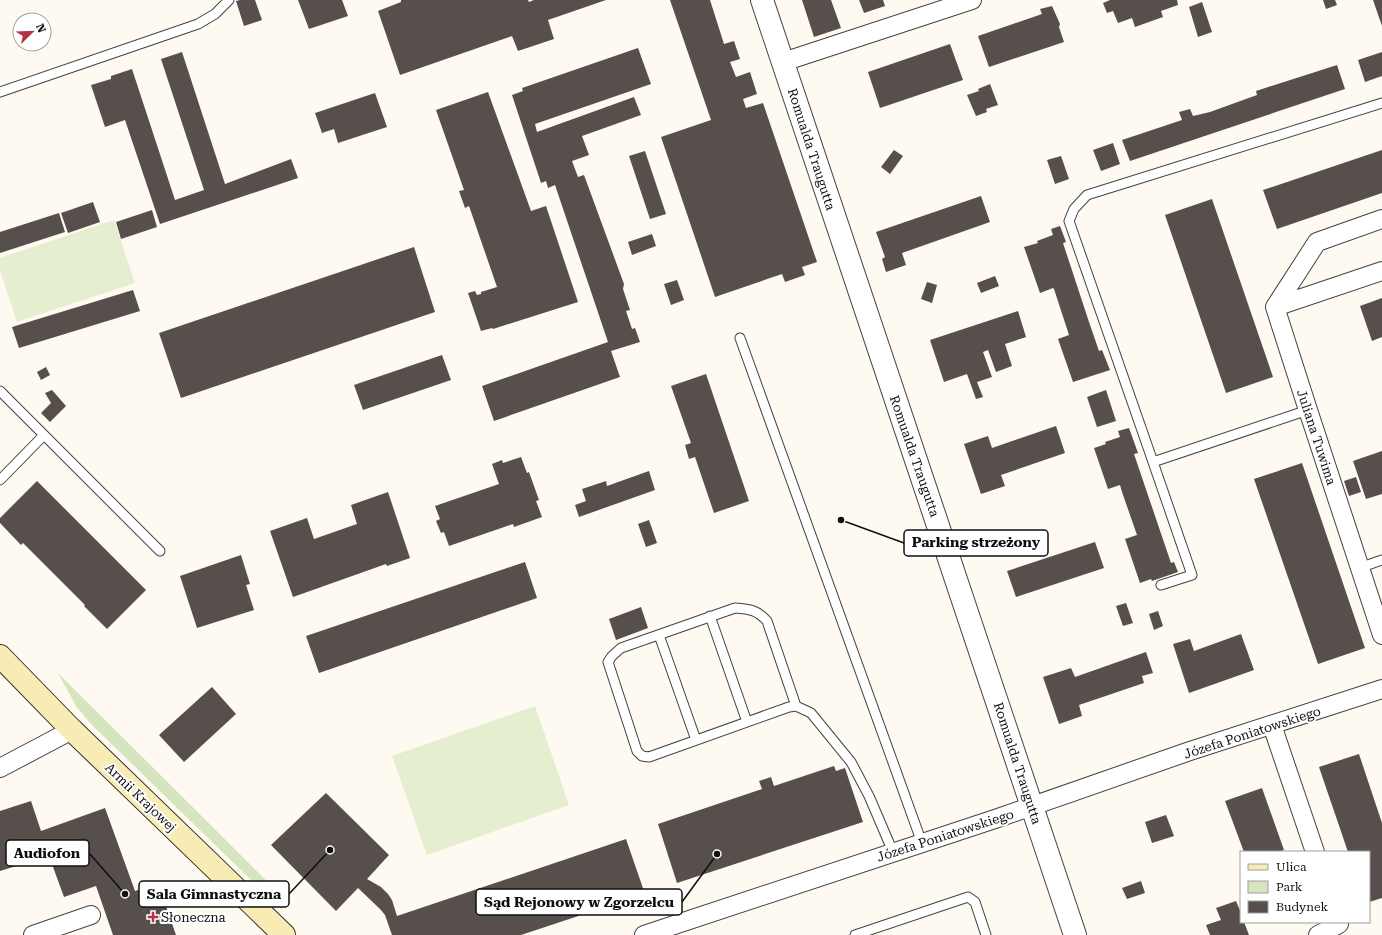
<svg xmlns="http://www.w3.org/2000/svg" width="1382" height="935" font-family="'Roboto Serif',serif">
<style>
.green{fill:#d5e6be}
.pitch{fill:#e5eecf}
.building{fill:#564f4c}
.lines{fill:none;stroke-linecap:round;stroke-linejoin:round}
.service-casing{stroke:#424242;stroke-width:11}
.minor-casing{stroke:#424242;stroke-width:20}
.tertiary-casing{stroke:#424242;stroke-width:24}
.secondary-casing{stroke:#313131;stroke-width:24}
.service{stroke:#fff;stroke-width:9}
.minor{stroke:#fff;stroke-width:18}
.tertiary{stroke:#fff;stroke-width:22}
.secondary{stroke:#f8ebb3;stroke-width:22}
.poi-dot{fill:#b23341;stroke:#fff;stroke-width:1.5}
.labels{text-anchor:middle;stroke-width:4;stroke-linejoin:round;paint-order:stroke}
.street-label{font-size:13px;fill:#0f0f0f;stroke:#fff}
.poi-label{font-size:13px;fill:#0f0f0f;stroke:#fff;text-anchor:start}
.leader{fill:none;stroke:#0f0f0f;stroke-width:1.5}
.callout-dot{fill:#0f0f0f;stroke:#fff;stroke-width:1.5}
.callout{fill:#fff;stroke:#0f0f0f;stroke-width:1.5}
.callout-label{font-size:14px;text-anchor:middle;font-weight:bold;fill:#0f0f0f}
</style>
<rect width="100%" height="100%" fill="#fefaf1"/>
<!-- green -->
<path class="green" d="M58,673L288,902L281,909L91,724L76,706Z"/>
<!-- pitch -->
<path class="pitch" d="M114,220L135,283L17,322L0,271V258Z
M535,706L569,805L427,855L392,756Z"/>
<!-- building -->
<path class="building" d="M240,0H255L262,20L244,26L236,1Z
M298,0H342L348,16L309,29Z
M401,0H528L529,2L534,0H606L548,20L554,39L518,51L512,36L400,75L378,11L401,2Z
M670,0H710L724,44L734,41L740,59L730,62L736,77L750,72L757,94L743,99L746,108L763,103L817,262L802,267L805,275L785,282L782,274L715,297L661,137L711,120Z
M802,0H831L841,28L814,37Z
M859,0H883L885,6L864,13Z
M1110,0H1177L1178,5L1161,11L1163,17L1135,27L1132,18L1118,23L1113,11L1107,13L1103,3Z
M1323,0H1335L1337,5L1326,9Z
M1373,0H1382V26Z
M1202,2L1212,32L1198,37L1189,7Z
M1052,6L1060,24L1059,27L1064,42L989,67L978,36L1042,14L1040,9Z
M950,44L963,80L880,108L868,72Z
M638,48L651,84L535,124L537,132L634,97L641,115L582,136L589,155L572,161L578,177L584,175L624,284L623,289L630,310L626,311L632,329L635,328L640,342L611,351L620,377L494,421L482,386L608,342L555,185L548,188L546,181L541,183L512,95L523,91L522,88Z
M182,52L225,184L291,159L298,178L160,224L125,120L105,127L91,85L111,79V76L132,69L175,200L204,190L161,59Z
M1382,52V76L1365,82L1358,60Z
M1337,65L1345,89L1130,161L1122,140L1182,120L1179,112L1190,109L1193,116L1210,112L1257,95L1256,91Z
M990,84L998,105L986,109L987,112L976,116L967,95L979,91L978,89Z
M488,92L531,211L546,206L578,302L493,329L492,328L481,331L468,293L475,291L477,295L481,294V292L497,287L469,206L465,208L459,191L464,190L436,110Z
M375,93L387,127L338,143L334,129L322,133L315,113Z
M1113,143L1120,164L1101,171L1093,150Z
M894,150L903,156L890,174L881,167Z
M1382,150V193L1277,229L1263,190Z
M645,151L666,214L650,219L629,156Z
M1061,156L1069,179L1055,184L1047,160Z
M981,196L990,222L902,253L906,265L886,272L882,259L885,257L876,232Z
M1212,199L1273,377L1226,393L1165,215Z
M93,202L100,222L68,233L61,213Z
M152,210L157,227L121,239L116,222Z
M59,213L65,232L0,253V232Z
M1060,226L1066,242L1063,243L1089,322L1099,351L1102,350L1110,370L1073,382L1058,339L1069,335L1054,289L1053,288L1040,293L1024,247L1038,243L1037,241L1053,235L1051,229Z
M652,234L656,246L632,255L628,242Z
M414,247L435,312L181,398L159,333Z
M995,276L999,286L981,293L977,283Z
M677,280L684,300L671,305L664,284Z
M927,282L937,285L932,303L921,299Z
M133,290L140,311L19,348L12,327Z
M1382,298V337L1372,341L1360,306Z
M1018,311L1026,337L1005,344L1012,366L996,372L988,350L983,352L992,377L977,382L983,397L976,399L967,374L944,382L930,340Z
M442,355L451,380L363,410L354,385Z
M46,367L50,375L41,380L37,372Z
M706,374L749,501L714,513L695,457L689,459L685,445L691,443L671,386Z
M52,390L66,406L50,422L41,413L51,403L45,393Z
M1106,390L1116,421L1097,427L1087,397Z
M1056,426L1065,453L1001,475L1005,486L981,494L964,444L988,436L992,448Z
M1129,428L1138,453L1134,454L1171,563L1174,562L1178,572L1152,581L1151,579L1140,583L1125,539L1137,535L1122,492L1120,485L1108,489L1094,448L1106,444L1105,442L1120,437L1118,431Z
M1382,451V494L1366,499L1353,461Z
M521,457L527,473L529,472L539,500L536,501L542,517L514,527L513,524L449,546L444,532L441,533L436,521L440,519L435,506L499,484L492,464L502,460L503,463Z
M1302,463L1365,648L1318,664L1254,479Z
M649,471L655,490L579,517L575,505L586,501L582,489L606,481L607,486Z
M1356,477L1361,492L1349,496L1344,481Z
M37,481L146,590L107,629L84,606L85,605L23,543L21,545L0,523V518Z
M388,492L410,558L387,566L386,564L293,597L270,531L307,518L314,539L357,524L351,505Z
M649,520L657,543L646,547L638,524Z
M1095,542L1104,568L1016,597L1007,571Z
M241,555L250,584L246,585L254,610L197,628L180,576Z
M525,562L537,598L319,673L306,636Z
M1126,603L1133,623L1123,626L1116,606Z
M641,607L648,628L616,640L609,619Z
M1158,611L1163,626L1154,630L1149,614Z
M1241,634L1254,670L1189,693L1173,644L1190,639L1194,651Z
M1146,652L1153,673L1142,676L1144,683L1079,705L1082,716L1059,724L1043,677L1071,668L1075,677Z
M212,687L236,714L184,762L159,735Z
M1359,754L1382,823V898L1369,902V852H1348L1319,767Z
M834,766L836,771L845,768L863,822L677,883L658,824L762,789L759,781L771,777L774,786Z
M1262,788L1284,850L1278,852H1244L1225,801Z
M326,793L389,855L367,879L381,887L388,894L392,900L397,916L626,839L645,894L521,935H392L385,915L381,910L358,888L336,911L271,845Z
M31,801L41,831L105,808L135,891L158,883L176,935H113L96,886L64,897L49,856L0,871V811Z
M1166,815L1174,836L1152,843L1145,822Z
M1141,881L1145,893L1127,899L1122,888Z
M1236,901L1241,913V922H1244L1249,935H1210L1206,925L1221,920L1216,908Z"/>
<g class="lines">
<!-- service casing -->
<g class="service-casing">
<path id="service" d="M0,92L198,24L215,14L229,0
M740,338L922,843
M0,391L160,551
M1308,410L1153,462L1069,221L1074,209L1087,195L1382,103
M1153,462L1192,575L1161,585
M0,480L44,435
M1359,568L1382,560
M710,616L747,722
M659,635L696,740
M796,706L767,621C757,610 750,609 735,608L621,648L612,656L608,662L637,751L642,756L649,757L789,707L796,706L811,713L851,762L869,796L893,852
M855,935L968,897L975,902L986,935"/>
</g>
<!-- minor casing -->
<g class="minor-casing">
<path id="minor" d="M783,62L972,0
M1275,307L1308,410L1382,635
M1275,307L1317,242L1382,219
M1275,307L1382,271
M1272,725L1315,852
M0,768L72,730
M33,935L91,915
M644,935L995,819L1190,751L1382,689
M1318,935L1339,924L1338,922"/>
</g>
<!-- tertiary casing -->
<g class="tertiary-casing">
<path id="tertiary" d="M762,0L1075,935"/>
</g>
<!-- secondary casing -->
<g class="secondary-casing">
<path id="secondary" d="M0,656L72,730L284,935"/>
</g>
<!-- service -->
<use href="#service" class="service"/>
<!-- minor -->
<use href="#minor" class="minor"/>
<!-- tertiary -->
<use href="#tertiary" class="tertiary"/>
<!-- secondary -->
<use href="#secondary" class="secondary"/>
</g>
<!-- markers -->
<path class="poi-dot" d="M151 911h4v4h4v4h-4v4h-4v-4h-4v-4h4z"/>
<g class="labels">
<!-- street labels -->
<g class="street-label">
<text transform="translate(812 149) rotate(72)" y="5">Romualda Traugutta</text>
<text transform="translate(1317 437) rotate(72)" y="5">Juliana Tuwima</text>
<text transform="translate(915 456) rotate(71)" y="5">Romualda Traugutta</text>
<text transform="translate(1252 732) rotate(-18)" y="5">Józefa Poniatowskiego</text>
<text transform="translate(1018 763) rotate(72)" y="5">Romualda Traugutta</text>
<text transform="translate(141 797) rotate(44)" y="5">Armii Krajowej</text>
<text transform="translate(945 835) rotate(-18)" y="5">Józefa Poniatowskiego</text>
</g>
<!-- poi labels -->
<g class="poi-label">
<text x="161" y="922">Słoneczna</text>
</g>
</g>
<!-- callouts -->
<path class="leader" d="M841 520L904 543M125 894L89 853M330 850L289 894M717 854L682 902"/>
<g class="callout-dot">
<circle cx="841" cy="520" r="4"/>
<circle cx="125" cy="894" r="4"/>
<circle cx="330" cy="850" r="4"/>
<circle cx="717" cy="854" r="4"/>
</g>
<g class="callout">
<rect x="904" y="530" width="144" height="26" rx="4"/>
<rect x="6" y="840" width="83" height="26" rx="4"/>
<rect x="139" y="881" width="150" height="26" rx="4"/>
<rect x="476" y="889" width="206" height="26" rx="4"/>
</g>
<g class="callout-label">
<text x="976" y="547">Parking strzeżony</text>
<text x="47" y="858">Audiofon</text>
<text x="214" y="899">Sala Gimnastyczna</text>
<text x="579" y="907">Sąd Rejonowy w Zgorzelcu</text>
</g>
<!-- legend -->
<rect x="1240" y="851" width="130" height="72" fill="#ffffff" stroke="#9f9f9f"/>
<rect x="1248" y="864" width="20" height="6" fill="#f8ebb3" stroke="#9f9f9f"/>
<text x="1276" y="871" font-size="12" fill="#0f0f0f">Ulica</text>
<rect x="1248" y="881" width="20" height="12" fill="#d5e6be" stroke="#9f9f9f"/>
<text x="1276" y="891" font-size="12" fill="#0f0f0f">Park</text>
<rect x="1248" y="901" width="20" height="12" fill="#564f4c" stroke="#9f9f9f"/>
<text x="1276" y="911" font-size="12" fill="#0f0f0f">Budynek</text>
<!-- north arrow -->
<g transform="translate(32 32) rotate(67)"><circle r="19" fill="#ffffff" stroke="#9f9f9f"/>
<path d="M0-3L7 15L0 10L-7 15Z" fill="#b23341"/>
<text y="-6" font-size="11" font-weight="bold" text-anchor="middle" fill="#0f0f0f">N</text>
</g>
</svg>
